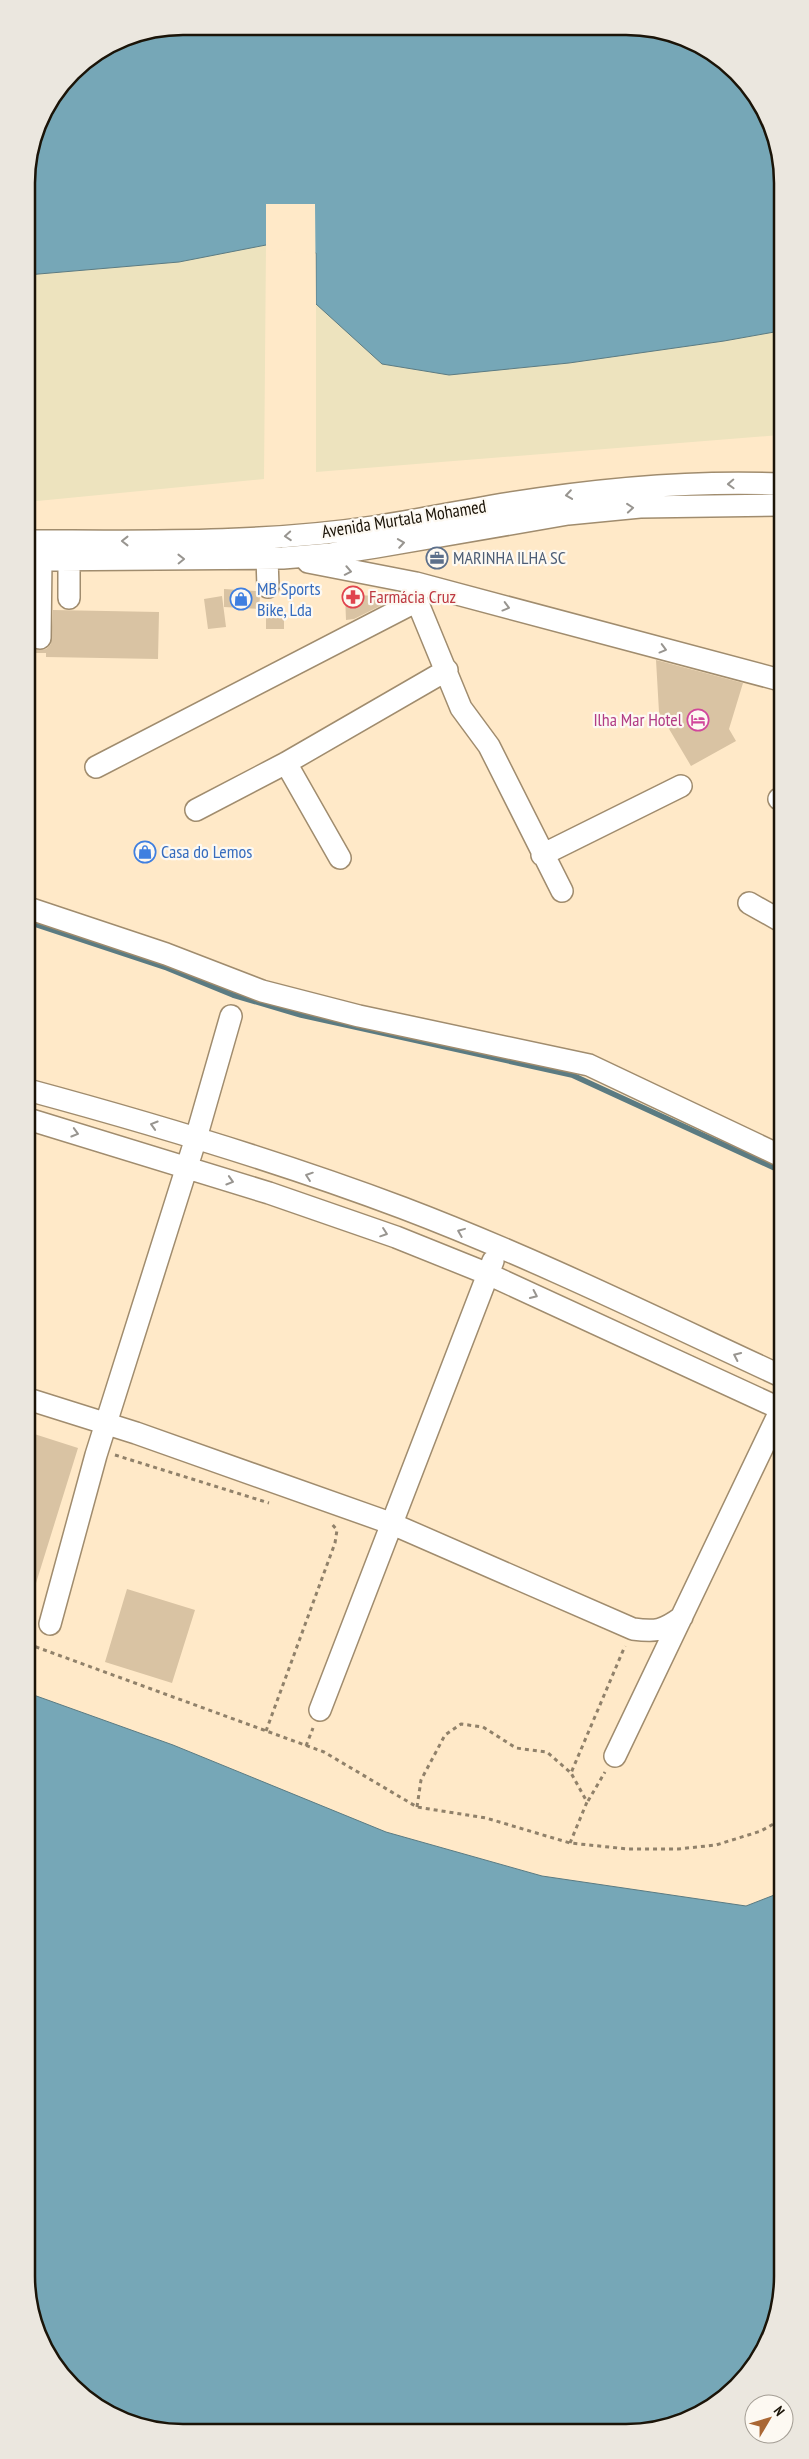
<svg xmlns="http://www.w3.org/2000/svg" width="809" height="2459" font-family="'PT Sans Narrow',sans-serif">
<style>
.sand{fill:#ede3be}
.water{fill:#76a7b7;stroke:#5b7b82}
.pier{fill:#ffe9c8}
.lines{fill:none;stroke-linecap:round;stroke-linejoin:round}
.stream{stroke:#5b7b82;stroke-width:5.5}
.building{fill:#d9c3a3}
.minor-casing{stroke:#a08c6e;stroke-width:24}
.path{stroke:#90816a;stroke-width:3;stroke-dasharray:4 4;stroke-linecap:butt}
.minor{stroke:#fff;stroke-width:21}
.oneway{stroke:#989590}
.labels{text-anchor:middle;stroke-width:4.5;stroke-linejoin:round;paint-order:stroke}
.street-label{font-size:18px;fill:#1b1408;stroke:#fdf9f2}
.service-label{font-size:18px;fill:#4e5e75;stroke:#fdf9f2;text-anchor:start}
.shop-label{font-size:18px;fill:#366cbe;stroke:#fdf9f2;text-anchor:start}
.health-label{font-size:18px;fill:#be3a42;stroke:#fdf9f2;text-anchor:start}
.hotel-label{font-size:18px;fill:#b23c85;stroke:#fdf9f2;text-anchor:end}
.rim{fill:none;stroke:#1b1408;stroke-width:2.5}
</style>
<rect width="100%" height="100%" fill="#ffe9c8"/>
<!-- sand -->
<path class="sand" d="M266,245L264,479L27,502V275L179,262Z
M316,304L382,364L449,375L569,363L724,341L780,331V435L316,472Z"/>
<!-- water -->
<path class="water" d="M183,26L657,29L704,47L737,72L766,113L780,153V331L724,341L569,363L449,375L382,364L316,304V253L266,245L179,262L27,275V172L42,114L79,65L123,38Z
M28,1693L173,1745L386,1832L542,1876L746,1906L782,1892V2286L771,2336L744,2380L704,2412L656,2430H153L113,2416L72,2387L43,2346L29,2306Z"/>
<!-- pier -->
<path class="pier" d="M266,204H315L316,307L314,304V255L266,248Z"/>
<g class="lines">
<!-- stream -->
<path class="stream" d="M28,922L167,968L233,995L301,1015L572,1075L781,1171"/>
</g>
<!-- building -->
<path class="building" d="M224,589L256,591L260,596L259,609L224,607Z
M345,595L388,596V602L354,619L346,620Z
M222,596L226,627L208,629L204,599Z
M27,610L29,644L39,650L46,649L51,644L53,610L159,612L158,659L46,657V653H27Z
M266,614L284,615V629H266Z
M656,660L743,683L729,729L736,741L691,766L659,712Z
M28,1432L78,1448L32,1596L28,1595Z
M127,1589L195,1610L172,1683L105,1662Z"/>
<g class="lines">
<!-- minor casing -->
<g class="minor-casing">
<path id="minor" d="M27,541C142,541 258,544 373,527C413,521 452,513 492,506C587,490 684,480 780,484
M267,558L268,587
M27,560L283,558L331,554L376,547L568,514L640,507L780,505
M69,560V598
M308,562L416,583L780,680
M416,587L417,601L461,708L489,746L562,891
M40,638L41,560
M286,763L340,858
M96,767L417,601
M779,799L781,800
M196,810L286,763L447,670
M542,855L681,786
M749,903L781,921
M28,908L166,954L262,991L359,1016L589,1065L781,1156
M28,1090C154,1124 281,1162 403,1208C532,1257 656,1318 781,1376
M28,1119L269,1193L396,1237L488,1274L781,1409
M28,1399L136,1433L390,1523L633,1629C656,1632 663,1631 682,1617
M50,1624L96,1455L196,1138L231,1016
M320,1710L493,1261
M615,1756L781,1409"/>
</g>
<!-- path -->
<path class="path" d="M115,1455L269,1503
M28,1644L324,1752L417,1807L486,1818L570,1843L628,1849H678L716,1845L761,1831L782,1819
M266,1731L335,1543L337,1530L331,1523
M306,1746L313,1728
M588,1801L605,1772
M417,1807L421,1780L445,1735L461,1724L483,1727L516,1748L547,1752L571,1773L625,1646
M570,1843L587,1802L571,1773"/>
<!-- minor -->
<use href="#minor" class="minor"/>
</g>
<!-- one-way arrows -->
<defs><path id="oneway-chevron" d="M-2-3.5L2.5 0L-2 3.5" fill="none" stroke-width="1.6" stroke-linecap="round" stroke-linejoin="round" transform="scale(1.25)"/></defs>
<g class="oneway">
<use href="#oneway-chevron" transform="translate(731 484) rotate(178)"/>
<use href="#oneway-chevron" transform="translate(569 495) rotate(172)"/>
<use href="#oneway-chevron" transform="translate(630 508) rotate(-5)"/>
<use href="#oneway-chevron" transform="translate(288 536) rotate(176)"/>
<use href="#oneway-chevron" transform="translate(125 541) rotate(180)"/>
<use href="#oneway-chevron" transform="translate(401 543) rotate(-9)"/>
<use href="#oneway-chevron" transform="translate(181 559) rotate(-1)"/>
<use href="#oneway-chevron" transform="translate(348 571) rotate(11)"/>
<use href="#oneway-chevron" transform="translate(506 607) rotate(15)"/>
<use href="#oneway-chevron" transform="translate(663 649) rotate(15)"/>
<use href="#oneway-chevron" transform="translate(154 1125) rotate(-163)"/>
<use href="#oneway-chevron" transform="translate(75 1133) rotate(16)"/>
<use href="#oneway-chevron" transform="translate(309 1176) rotate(-161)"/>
<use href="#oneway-chevron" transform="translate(230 1181) rotate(17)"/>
<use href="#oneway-chevron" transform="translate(461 1232) rotate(-158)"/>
<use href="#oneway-chevron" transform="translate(384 1233) rotate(19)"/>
<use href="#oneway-chevron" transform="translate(534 1295) rotate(25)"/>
<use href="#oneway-chevron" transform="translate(737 1356) rotate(-155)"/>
</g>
<!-- icons -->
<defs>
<g id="office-ring" transform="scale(1.125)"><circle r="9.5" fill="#fdf9f2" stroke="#5c6f8a" stroke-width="1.5"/><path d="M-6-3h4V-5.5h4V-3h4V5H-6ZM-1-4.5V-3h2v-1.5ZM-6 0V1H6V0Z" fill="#5c6f8a"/></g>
<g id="pharmacy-ring" transform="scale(1.125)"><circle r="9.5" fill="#fdf9f2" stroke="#e0444e" stroke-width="1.5"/><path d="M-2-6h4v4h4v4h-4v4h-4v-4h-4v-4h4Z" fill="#e0444e"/></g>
<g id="shop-ring" transform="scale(1.125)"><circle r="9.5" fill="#fdf9f2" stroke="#3f7fe0" stroke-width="1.5"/><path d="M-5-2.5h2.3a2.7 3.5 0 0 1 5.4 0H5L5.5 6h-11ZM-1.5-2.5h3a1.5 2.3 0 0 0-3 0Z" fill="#3f7fe0"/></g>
<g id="hotel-ring" transform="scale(1.125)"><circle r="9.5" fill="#fdf9f2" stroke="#d1479c" stroke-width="1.5"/><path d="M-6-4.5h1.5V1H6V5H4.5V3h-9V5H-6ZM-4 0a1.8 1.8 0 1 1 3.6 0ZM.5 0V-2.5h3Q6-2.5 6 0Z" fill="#d1479c"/></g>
</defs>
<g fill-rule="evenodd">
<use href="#office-ring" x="437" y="558"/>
<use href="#pharmacy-ring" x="353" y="597"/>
<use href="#shop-ring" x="241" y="599"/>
<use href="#hotel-ring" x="698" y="720"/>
<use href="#shop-ring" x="145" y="852"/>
</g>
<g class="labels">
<!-- street labels -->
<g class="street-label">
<text transform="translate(404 519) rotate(-9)" y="6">Avenida Murtala Mohamed</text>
</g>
<!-- service labels -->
<g class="service-label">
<text x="453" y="564">MARINHA ILHA SC</text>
</g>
<!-- shop labels -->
<g class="shop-label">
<text x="257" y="595">MB Sports<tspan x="257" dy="21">Bike, Lda</tspan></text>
<text x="161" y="858">Casa do Lemos</text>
</g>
<!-- health labels -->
<g class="health-label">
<text x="369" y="603">Farmácia Cruz</text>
</g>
<!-- hotel labels -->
<g class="hotel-label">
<text x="682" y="726">Ilha Mar Hotel</text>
</g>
</g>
<!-- crop -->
<path d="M0 0H809V2459H0ZM183 35H626A148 148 0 0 1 774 183V2276A148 148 0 0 1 626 2424H183A148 148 0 0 1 35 2276V183A148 148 0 0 1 183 35Z" fill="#ebe7df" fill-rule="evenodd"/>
<path class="rim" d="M183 35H626A148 148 0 0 1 774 183V2276A148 148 0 0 1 626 2424H183A148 148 0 0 1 35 2276V183A148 148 0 0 1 183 35Z"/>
<!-- north arrow -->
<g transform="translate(769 2419) rotate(52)"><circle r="24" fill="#fdf9f2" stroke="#a39d94"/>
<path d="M0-4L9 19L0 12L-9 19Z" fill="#aa6734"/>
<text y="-8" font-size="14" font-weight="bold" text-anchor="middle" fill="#1b1408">N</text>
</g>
</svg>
